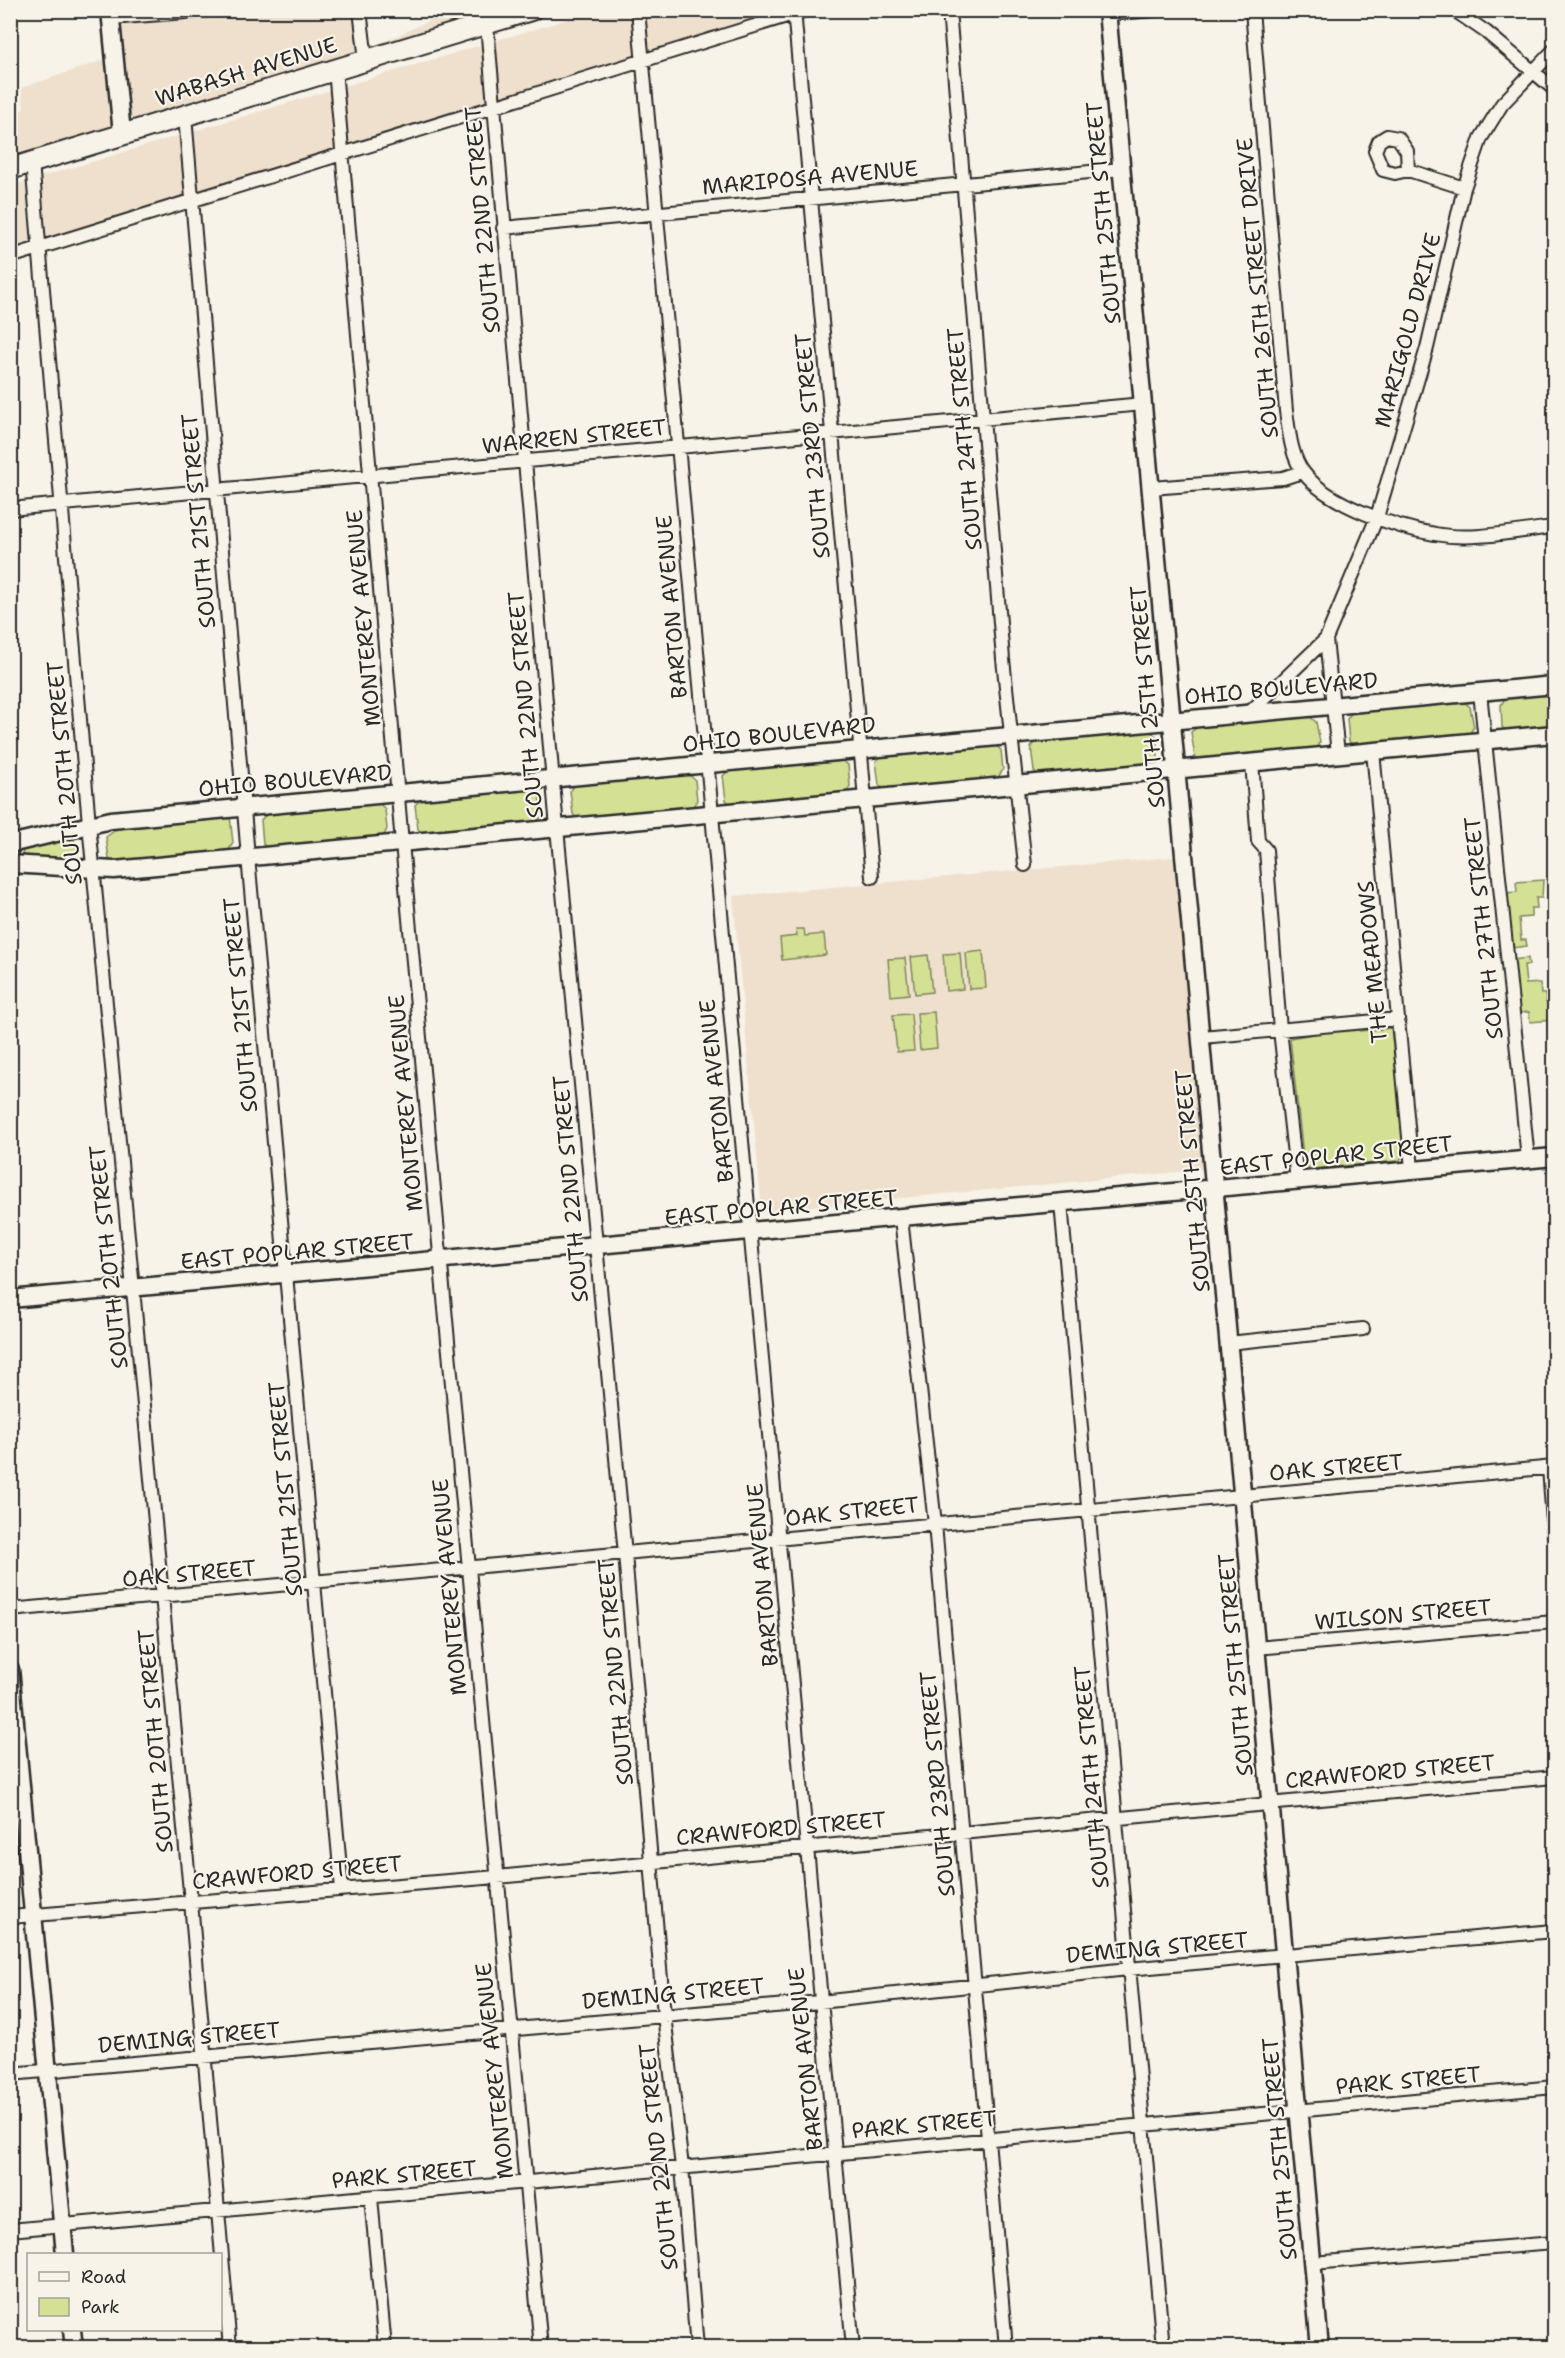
<svg xmlns="http://www.w3.org/2000/svg" width="1565" height="2358" font-family="'Shantell Sans',sans-serif">
<style>
.built{fill:#efe0cd}
.green{fill:#d4e093;stroke:#80865f;stroke-width:1.5}
.lines{fill:none;stroke-linecap:round;stroke-linejoin:round}
.street-casing{stroke:#2b2b2b;stroke-width:16}
.secondary-casing{stroke:#2b2b2b;stroke-width:21}
.primary-casing{stroke:#2b2b2b;stroke-width:24}
.street{stroke:#f7f3e8;stroke-width:12}
.secondary{stroke:#f7f3e8;stroke-width:16}
.primary{stroke:#f7f3e8;stroke-width:20}
.labels{text-anchor:middle;stroke-width:4.5;stroke-linejoin:round;paint-order:stroke}
.street-label{font-size:22px;fill:#2b2b2b;stroke:#f7f3e8}
</style>
<rect width="100%" height="100%" fill="#f7f3e8"/>
<filter id="ink" filterUnits="userSpaceOnUse"><feTurbulence type="fractalNoise" baseFrequency=".0167" numOctaves="2"/><feDisplacementMap in="SourceGraphic" scale="12" xChannelSelector="R" yChannelSelector="G"/><feConvolveMatrix kernelMatrix="1 2 1 2 8 2 1 2 1" color-interpolation-filters="sRGB"/></filter>
<g filter="url(#ink)">
<!-- built -->
<path class="built" d="M262,11H368L370,48L446,13V11H494L336,62L11,162V114L24,109L21,88L119,55L118,26Z
M595,11H781L11,253V186Z
M1173,857L1179,860L1204,1168L1200,1170L762,1211L733,896Z"/>
<!-- green -->
<path class="green" d="M1554,693V728L1508,732L1502,727L1501,705L1506,697Z
M1463,701L1470,707L1474,727L1469,734L1354,747L1349,741L1347,719L1352,712Z
M1309,716L1316,722L1320,742L1314,750L1197,760L1195,757L1191,732L1198,727Z
M1148,730L1156,736L1158,757L1154,764L1039,777L1034,771L1031,747L1037,741Z
M994,744L1001,750L1003,770L996,780L885,790L879,785L876,761L883,755Z
M840,759L848,765L850,786L846,793L732,805L726,800L723,776L729,770Z
M687,773L695,780L697,800L693,807L578,820L573,814L570,791L576,784Z
M532,788L539,794L542,814L538,822L423,834L418,829L415,805L421,799Z
M378,802L385,809L387,829L383,837L269,849L263,844L261,820L267,814Z
M230,816L233,843L227,853L113,863L109,859L106,837L121,826Z
M73,837L78,854L69,861L22,856L23,850Z
M1543,880L1542,898H1536L1537,908H1531V917L1519,918L1521,940H1526L1527,946L1511,948L1506,893L1517,892L1516,882Z
M796,929H804L805,936L824,934L826,955L782,960L780,938L797,936Z
M983,951L986,988L969,989L966,953Z
M960,953L963,989L946,991L943,954Z
M928,955L932,992L915,994L911,957Z
M905,958L909,994L891,996L888,959Z
M1528,958L1529,965H1524L1526,984L1540,983L1541,994H1545L1546,1002H1550L1551,1011L1554,1010V1020L1530,1022L1529,1012L1518,1013L1513,960Z
M934,1012L937,1048L920,1050L917,1013Z
M911,1014L914,1051L897,1052L893,1015Z
M1354,1027L1360,1031L1391,1028L1405,1153L1399,1161L1311,1169L1304,1164L1290,1038C1313,1035 1331,1029 1354,1027Z"/>
<g class="lines">
<!-- street casing -->
<g class="street-casing">
<path id="street" d="M360,10L366,60
M638,10L853,2348
M794,10L872,877
M949,10L1003,659L1025,865
M1252,10L1286,411C1289,431 1291,457 1304,473C1327,504 1397,528 1435,534C1473,541 1517,531 1554,527
M1454,10L1486,32L1554,89
M1107,14L1154,10
M111,18L211,10
M487,25L557,828L625,1554L664,2015L682,2167L697,2348
M335,69L402,843L541,2348
M185,116L248,857L342,1890
M32,162L89,824L191,1902L230,2348
M1408,170L1395,173L1383,170L1375,151L1379,141L1387,136L1398,138L1407,151L1408,170L1464,188
M503,228L1121,169
M10,257L806,10
M1151,488L1283,478L1302,472
M10,509L1143,404
M1326,639L1338,754
M1480,692L1528,1159
M1249,713L1326,639L1377,517L1427,348L1464,188L1481,138L1502,104L1554,50
M1373,751L1412,1169
M1252,762L1258,841L1266,850L1280,1030L1297,1181
M1202,1037L1398,1019
M1061,1203L1163,2348
M901,1218L935,1524L1006,2348
M1228,1343L1363,1329
M1549,1468L1554,1535
M10,1610L1554,1467
M1256,1648L1554,1622
M10,1917L497,1877L1554,1777
M10,2074L820,2002L1128,1969L1554,1931
M371,2198L385,2348
M10,2230L1554,2087
M1313,2263L1554,2243"/>
</g>
<!-- secondary casing -->
<g class="secondary-casing">
<path id="secondary" d="M110,10L122,134
M1107,10L1320,2348
M10,844L111,820L1554,685
M10,864L114,870L1554,734
M10,1299L1554,1157
M10,1669L65,2254
M72,2330L74,2348"/>
</g>
<!-- primary casing -->
<g class="primary-casing">
<path id="primary" d="M10,169L531,10"/>
</g>
<!-- street -->
<use href="#street" class="street"/>
<!-- secondary -->
<use href="#secondary" class="secondary"/>
<!-- primary -->
<use href="#primary" class="primary"/>
</g>
</g>
<g class="labels">
<!-- street labels -->
<g class="street-label">
<text transform="translate(246 71) rotate(-17)" y="8">WABASH AVENUE</text>
<text transform="translate(810 177) rotate(-5)" y="8">MARIPOSA AVENUE</text>
<text transform="translate(1103 213) rotate(-95)" y="8">SOUTH 25TH STREET</text>
<text transform="translate(482 220) rotate(-95)" y="8">SOUTH 22ND STREET</text>
<text transform="translate(1257 288) rotate(-95)" y="8">SOUTH 26TH STREET DRIVE</text>
<text transform="translate(1407 330) rotate(-75)" y="8">MARIGOLD DRIVE</text>
<text transform="translate(574 436) rotate(-6)" y="8">WARREN STREET</text>
<text transform="translate(964 439) rotate(-95)" y="8">SOUTH 24TH STREET</text>
<text transform="translate(812 446) rotate(-95)" y="8">SOUTH 23RD STREET</text>
<text transform="translate(198 521) rotate(-95)" y="8">SOUTH 21ST STREET</text>
<text transform="translate(671 607) rotate(-95)" y="8">BARTON AVENUE</text>
<text transform="translate(363 618) rotate(-95)" y="8">MONTEREY AVENUE</text>
<text transform="translate(1281 688) rotate(-5)" y="8">OHIO BOULEVARD</text>
<text transform="translate(1147 697) rotate(-95)" y="8">SOUTH 25TH STREET</text>
<text transform="translate(525 705) rotate(-95)" y="8">SOUTH 22ND STREET</text>
<text transform="translate(779 734) rotate(-6)" y="8">OHIO BOULEVARD</text>
<text transform="translate(64 773) rotate(-95)" y="8">SOUTH 20TH STREET</text>
<text transform="translate(295 780) rotate(-5)" y="8">OHIO BOULEVARD</text>
<text transform="translate(1483 928) rotate(-96)" y="8">SOUTH 27TH STREET</text>
<text transform="translate(1372 962) rotate(-95)" y="8">THE MEADOWS</text>
<text transform="translate(240 1005) rotate(-95)" y="8">SOUTH 21ST STREET</text>
<text transform="translate(716 1091) rotate(-96)" y="8">BARTON AVENUE</text>
<text transform="translate(405 1103) rotate(-95)" y="8">MONTEREY AVENUE</text>
<text transform="translate(1336 1155) rotate(-6)" y="8">EAST POPLAR STREET</text>
<text transform="translate(1192 1181) rotate(-95)" y="8">SOUTH 25TH STREET</text>
<text transform="translate(570 1189) rotate(-95)" y="8">SOUTH 22ND STREET</text>
<text transform="translate(781 1207) rotate(-5)" y="8">EAST POPLAR STREET</text>
<text transform="translate(297 1251) rotate(-5)" y="8">EAST POPLAR STREET</text>
<text transform="translate(108 1257) rotate(-96)" y="8">SOUTH 20TH STREET</text>
<text transform="translate(1336 1467) rotate(-5)" y="8">OAK STREET</text>
<text transform="translate(285 1489) rotate(-95)" y="8">SOUTH 21ST STREET</text>
<text transform="translate(852 1511) rotate(-6)" y="8">OAK STREET</text>
<text transform="translate(189 1573) rotate(-5)" y="8">OAK STREET</text>
<text transform="translate(762 1575) rotate(-95)" y="8">BARTON AVENUE</text>
<text transform="translate(449 1587) rotate(-95)" y="8">MONTEREY AVENUE</text>
<text transform="translate(1403 1614) rotate(-5)" y="8">WILSON STREET</text>
<text transform="translate(1235 1665) rotate(-95)" y="8">SOUTH 25TH STREET</text>
<text transform="translate(615 1672) rotate(-95)" y="8">SOUTH 22ND STREET</text>
<text transform="translate(155 1741) rotate(-95)" y="8">SOUTH 20TH STREET</text>
<text transform="translate(1390 1771) rotate(-5)" y="8">CRAWFORD STREET</text>
<text transform="translate(1091 1777) rotate(-95)" y="8">SOUTH 24TH STREET</text>
<text transform="translate(937 1784) rotate(-95)" y="8">SOUTH 23RD STREET</text>
<text transform="translate(781 1828) rotate(-5)" y="8">CRAWFORD STREET</text>
<text transform="translate(297 1872) rotate(-5)" y="8">CRAWFORD STREET</text>
<text transform="translate(1157 1947) rotate(-5)" y="8">DEMING STREET</text>
<text transform="translate(673 1993) rotate(-5)" y="8">DEMING STREET</text>
<text transform="translate(189 2037) rotate(-5)" y="8">DEMING STREET</text>
<text transform="translate(805 2059) rotate(-96)" y="8">BARTON AVENUE</text>
<text transform="translate(494 2071) rotate(-96)" y="8">MONTEREY AVENUE</text>
<text transform="translate(1408 2080) rotate(-5)" y="8">PARK STREET</text>
<text transform="translate(924 2124) rotate(-5)" y="8">PARK STREET</text>
<text transform="translate(1279 2149) rotate(-95)" y="8">SOUTH 25TH STREET</text>
<text transform="translate(658 2157) rotate(-96)" y="8">SOUTH 22ND STREET</text>
<text transform="translate(404 2174) rotate(-5)" y="8">PARK STREET</text>
</g>
</g>
<!-- margin -->
<rect width="1565" height="2358" fill="none" stroke="#f7f3e8" stroke-width="36"/>
<rect x="18" y="18" width="1529" height="2322" fill="none" stroke="#2b2b2b" stroke-width="2" filter="url(#ink)"/>
<!-- legend -->
<rect x="27" y="2253" width="195" height="78" fill="#f7f3e8" stroke="#a5a39c" stroke-width="1.5"/>
<rect x="39" y="2272" width="30" height="9" fill="#f7f3e8" stroke="#a5a39c" stroke-width="1.5"/>
<text x="81" y="2283" font-size="18" fill="#2b2b2b">Road</text>
<rect x="39" y="2298" width="30" height="18" fill="#d4e093" stroke="#a5a39c" stroke-width="1.5"/>
<text x="81" y="2313" font-size="18" fill="#2b2b2b">Park</text>
</svg>
